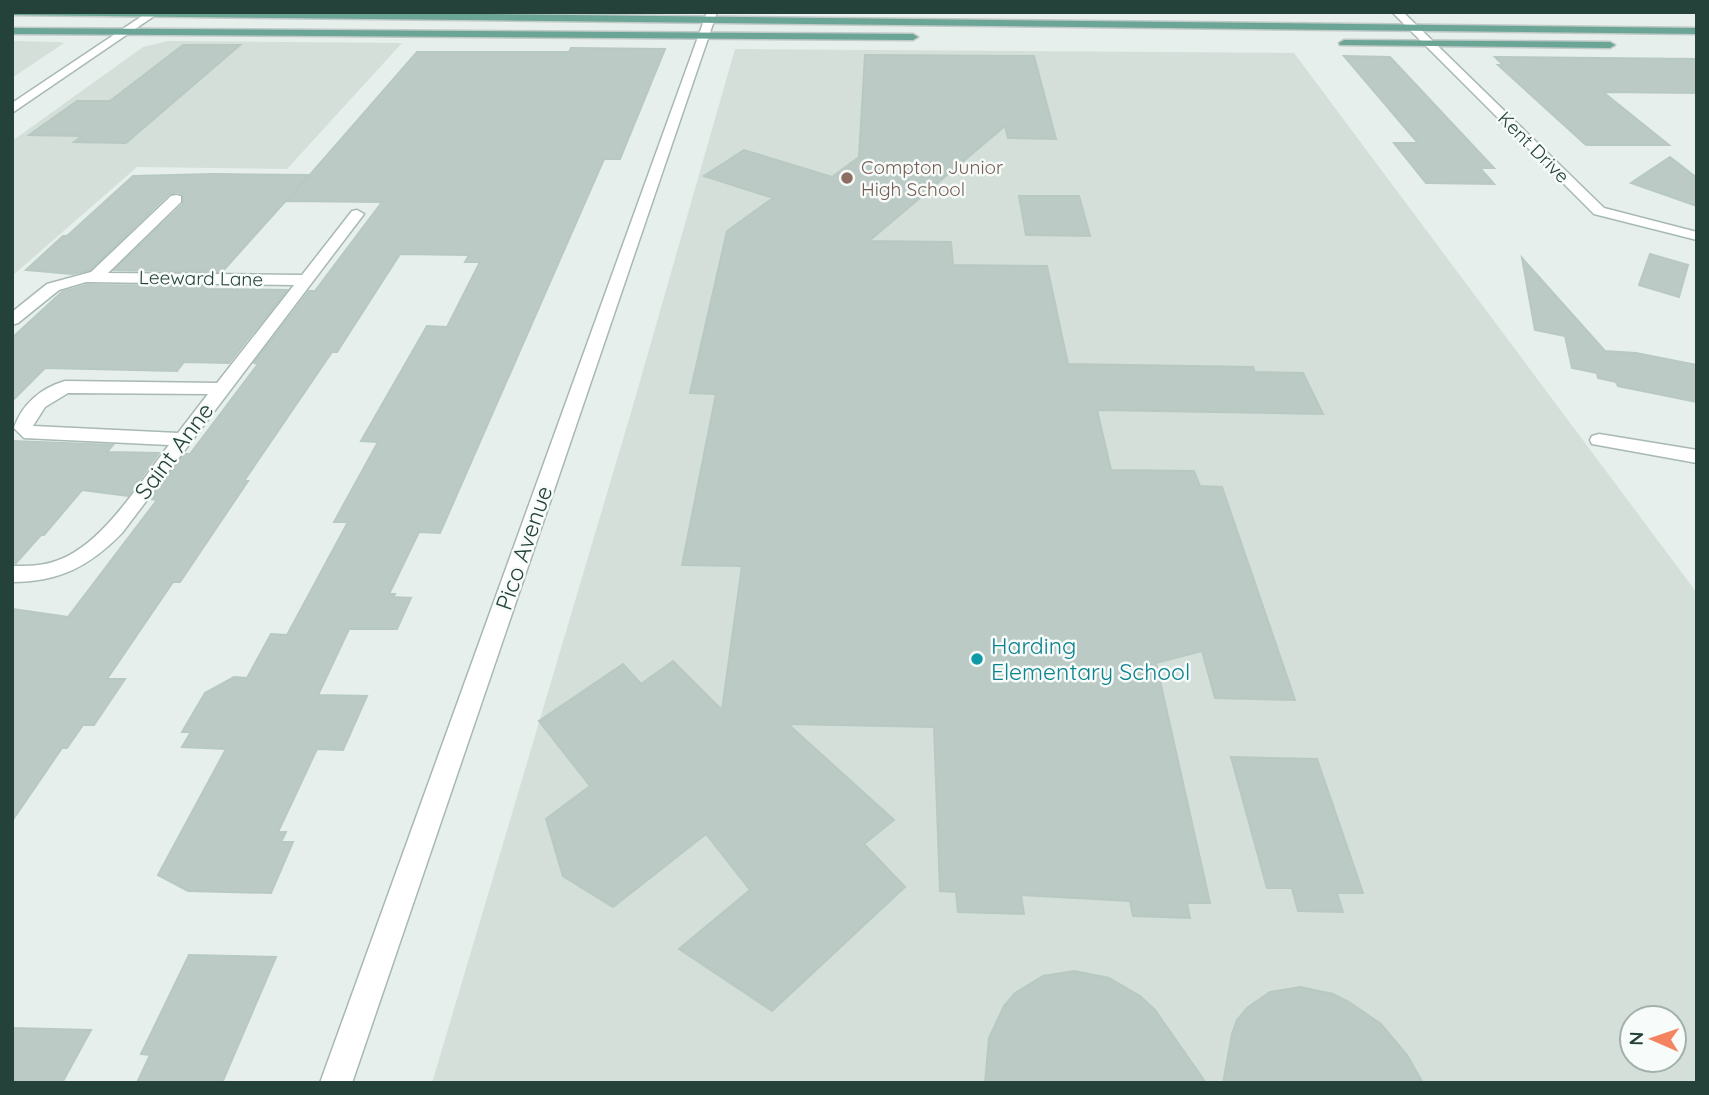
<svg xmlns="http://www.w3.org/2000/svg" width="1709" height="1095" font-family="Quicksand,sans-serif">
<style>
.built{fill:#d4dfda;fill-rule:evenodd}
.building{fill:#bbcac4;stroke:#b8c9c2;stroke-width:2}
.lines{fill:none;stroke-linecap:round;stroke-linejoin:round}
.minor-casing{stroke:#a8b8b2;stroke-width:3}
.major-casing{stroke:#c2cac8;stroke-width:3}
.minor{fill:#fff;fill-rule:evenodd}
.major{fill:#6aa596;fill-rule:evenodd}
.education-dot{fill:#8d6e63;stroke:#f7fbf9;stroke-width:2.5}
.culture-dot{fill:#0f9aa8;stroke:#f7fbf9;stroke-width:2.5}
.labels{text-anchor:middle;stroke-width:5;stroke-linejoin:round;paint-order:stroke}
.far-street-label{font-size:19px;fill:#24423a;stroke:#f7fbf9}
.far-education-label{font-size:19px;fill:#785e54;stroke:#f7fbf9;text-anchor:start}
.street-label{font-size:23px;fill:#24423a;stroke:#f7fbf9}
.culture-label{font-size:23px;fill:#0d838f;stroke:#f7fbf9;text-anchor:start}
</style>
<rect width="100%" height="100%" fill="#e6efeb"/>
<!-- built -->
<path class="built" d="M12,41L59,42L64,43L12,78Z
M168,41L402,43L287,169L137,167L12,276V141L143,47Z
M735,49L1294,53L1697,593V1083H432L632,409ZM1632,1018H1674V1060H1632Z"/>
<!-- building -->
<path class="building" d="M183,45H240L126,143L74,142L82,136L29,135L77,101H110Z
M571,48L665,49L620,159H604L440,533L419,532L389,594H395L393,597L411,598L397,629H349L318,695L367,696L343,750L317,749L278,832H286L281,842H293L271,893L188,891L158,875L226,749L182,747L191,732H182L205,693L234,677L247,678L271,634L287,635L348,522H334L378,442L361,441L427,326L447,327L480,262H465L469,255L400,254L337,352H332L244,481H248L180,582H173L107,679H125L94,725H83L67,748H62L12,821V609L68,617L157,500L151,499L185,454H190L258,364L254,363L309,291H315L382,202L287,201L417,52H569Z
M865,55L1034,56L1056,139L1008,138L1005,126L869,241L951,242L953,265L1047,266L1068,364L1253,367L1255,372L1303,373L1323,414L1097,410L1111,470L1194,471L1200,486L1222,487L1295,700L1215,698L1202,651L1156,663L1210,903H1187L1190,918L1133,916L1130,901L1021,895L1024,914L958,912L956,892L940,891L934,727L788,724L894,820L864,844L905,887L772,1011L679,949L750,890L706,834L613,907L563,876L546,819L590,786L539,721L623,664L641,684L673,661L722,710L742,566L682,565L716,394L690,393L727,231L773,198L704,176L744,150L832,177L859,157Z
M1344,56L1390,57L1494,168H1480L1494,184L1426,183L1394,143H1418Z
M1495,57L1697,59V93L1603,92L1669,145H1586L1498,65H1503Z
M1670,157L1697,178V206L1631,183Z
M213,174L309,175L222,272L114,270L183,204V194L177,192L169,194L90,270L72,274L26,270L63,236H67L133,176Z
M1019,196H1079L1090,236L1026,235Z
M1650,254L1688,265L1679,297L1639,285Z
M1522,258L1605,351L1636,353L1697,365V402L1618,386L1616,382L1598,378L1597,373L1572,368L1565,336L1535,330Z
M86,285L209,286L207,289L287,290L229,363L184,362L177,371L45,368L12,401V338L62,292Z
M12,441L113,445L107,452L159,453L128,496L82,490L44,535H41L16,563H12Z
M1231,757L1317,759L1363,893H1337L1343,912L1298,911L1292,888H1267Z
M189,955L276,957L222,1083H137L150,1055L141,1054Z
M1074,971L1109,978L1140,996L1155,1010L1206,1083H985L989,1038L1004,1006L1015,993L1043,976Z
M1300,987L1333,994L1349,1002L1381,1024L1407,1055L1423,1083H1223L1232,1034L1237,1020L1247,1008L1270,992Z
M12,1028L91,1030L62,1083H12Z"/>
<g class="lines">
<!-- minor casing -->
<g class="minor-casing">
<path id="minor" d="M148,12H160L12,113V103Z
M707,12H717L352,1083H320Z
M1392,12H1403L1604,208L1697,232V240L1594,214Z
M176,195L181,196V202L108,273L302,275L352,211L357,210L364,214L122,533C90,566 59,582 12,582V566C27,566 42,566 56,561C102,546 140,482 169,445L24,438L14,428C22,404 41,388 65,381L217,383L294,285L86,282L59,290L18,323L12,325V312L47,284L91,272L171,196ZM68,393L208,394L178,433L33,426L45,407Z
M1599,434L1697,450V463L1592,444L1590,440L1592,436Z"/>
</g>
<!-- major casing -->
<g class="major-casing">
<path id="major" d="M12,12H305L1697,28V34L12,15Z
M12,28L913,34L918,37L913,40L12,34Z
M1344,40L1610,42L1615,45L1610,48L1340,45L1339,43Z"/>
</g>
<!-- minor -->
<use href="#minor" class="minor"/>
<!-- major -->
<use href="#major" class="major"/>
</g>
<!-- markers -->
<circle class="education-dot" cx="847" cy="178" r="7"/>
<circle class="culture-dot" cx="977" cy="659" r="7"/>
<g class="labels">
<!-- far-street labels -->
<g class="far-street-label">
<text transform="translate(1534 147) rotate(45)" y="7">Kent Drive</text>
<text transform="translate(201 278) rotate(1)" y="7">Leeward Lane</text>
</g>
<!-- far-education labels -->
<g class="far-education-label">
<text x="861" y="174">Compton Junior<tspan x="861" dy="22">High School</tspan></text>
</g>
<!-- street labels -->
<g class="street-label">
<text transform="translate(174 451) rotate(-53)" y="8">Saint Anne</text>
<text transform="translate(524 548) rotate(-71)" y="8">Pico Avenue</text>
</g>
<!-- culture labels -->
<g class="culture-label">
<text x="991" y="654">Harding<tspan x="991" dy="26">Elementary School</tspan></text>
</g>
</g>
<!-- border -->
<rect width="1709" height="1095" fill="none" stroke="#24423a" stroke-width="28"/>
<!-- north arrow -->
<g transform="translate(1653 1039) rotate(272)"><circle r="33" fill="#f7fbf9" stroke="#a3b1ad" stroke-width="2"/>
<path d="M0-5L12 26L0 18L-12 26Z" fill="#f4845f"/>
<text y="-10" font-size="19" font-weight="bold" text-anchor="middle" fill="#24423a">N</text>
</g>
</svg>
